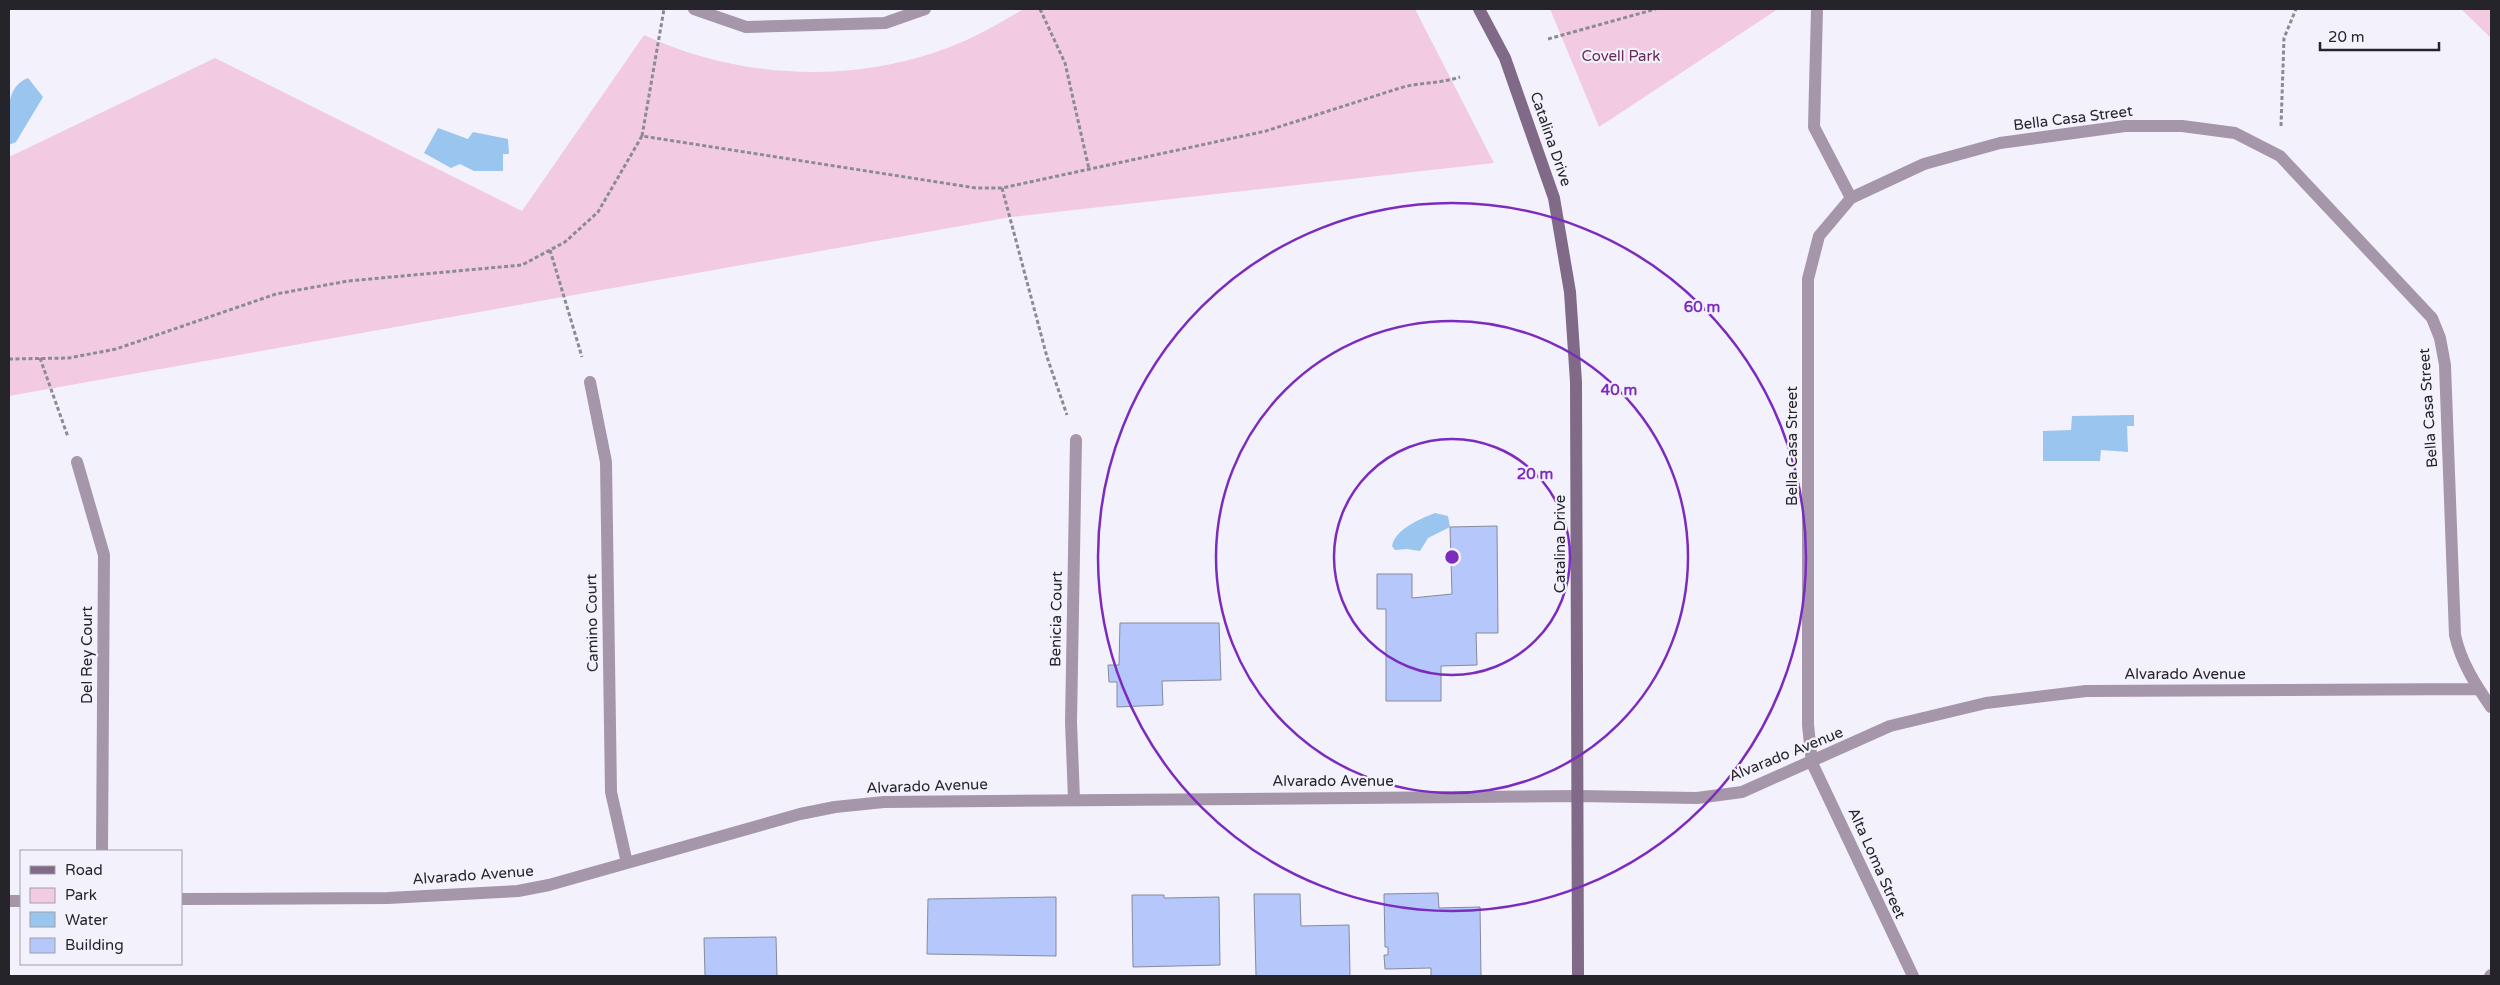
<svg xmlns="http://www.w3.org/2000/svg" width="2500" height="985" font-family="'Varela Round',sans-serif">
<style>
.green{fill:#f2cbe2}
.water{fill:#99c5ee}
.building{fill:#b6c8fb;stroke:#858b9b}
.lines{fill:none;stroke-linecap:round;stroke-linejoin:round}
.path{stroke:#8c8b94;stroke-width:3;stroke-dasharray:4 2.5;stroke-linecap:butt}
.lane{stroke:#a596aa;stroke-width:12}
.street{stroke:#a596aa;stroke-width:12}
.secondary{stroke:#806a87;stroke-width:12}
.ring{fill:none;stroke:#7b2cbf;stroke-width:2.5}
.labels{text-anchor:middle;stroke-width:4.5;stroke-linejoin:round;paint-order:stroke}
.park-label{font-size:15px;fill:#682a54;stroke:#f3f1fc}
.street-label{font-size:15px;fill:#25242b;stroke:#f3f1fc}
.centre{fill:#7b2cbf;stroke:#f3f1fc;stroke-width:2.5}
.ring-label{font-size:15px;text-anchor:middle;font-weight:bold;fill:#7b2cbf;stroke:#f3f1fc;stroke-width:4.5;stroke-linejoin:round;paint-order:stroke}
</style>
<rect width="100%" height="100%" fill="#f3f1fc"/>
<!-- green -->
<path class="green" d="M1024,9H1415L1494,163L1011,217L9,396V157L215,58L522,211L644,35C734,77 841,84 936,52C967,42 996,25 1024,9Z
M1550,9H1778L1599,127Z
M2461,9H2491V38Z"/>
<!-- water -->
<path class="water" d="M28,78L43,97L16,142L9,145C9,123 2,88 28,78Z
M438,128L468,139L473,132L508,139L509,154H503V171H474L460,164L451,168L424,153Z
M2134,415V426H2127L2128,452L2101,450L2100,461H2043V431L2071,430L2072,416Z
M1435,513L1448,516L1450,527L1428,538L1420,551L1407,549L1395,550L1392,546C1395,529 1420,519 1435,513Z"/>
<!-- building -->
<path class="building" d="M1497,526L1498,633H1476L1477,665L1441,666V701H1386V609H1377V574H1412V598L1452,594L1450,527Z
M1120,623H1219L1221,680L1162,681L1163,705L1117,707V682H1109L1108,665H1119Z
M1438,893L1439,908L1480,907L1481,976H1431V968L1385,969L1384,955H1388V947H1385L1384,894Z
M1254,894H1300L1301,926L1349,925L1350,976H1256Z
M1132,895H1164V898L1219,897L1220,965L1133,967Z
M1056,897V956L927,954L928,899Z
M776,937L777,976H705L704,938Z"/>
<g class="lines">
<!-- path -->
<path class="path" d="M1040,9L1065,63L1089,169
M1548,39L1656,9
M2281,126L2284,38L2296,9
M642,136L664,9
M1002,188L1047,357L1067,415
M550,250L582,357
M40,358L68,437
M9,359L69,358L116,349L276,294L348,281L522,265L565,242L598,212L642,136L976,188H1002L1266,131L1400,88C1420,82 1439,84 1460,77"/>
<!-- lane -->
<path class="lane" d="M1817,9L1814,127L1851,198"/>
<!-- street -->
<path class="street" d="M694,9L746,27L885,23L925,9
M590,382L606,462L611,792L627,863
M77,462L104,555L102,851
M1074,799L1071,722L1076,440
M181,899L388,898L518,891L549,885L800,814L835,807L884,802L1577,796L1697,798L1742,792L1890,726L1986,703L2086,691L2478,689
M9,901H21
M1913,976L1812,763L1808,725V279L1819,236L1851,198L1924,164L2000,143L2125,126H2182L2235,133L2280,156L2432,318L2440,338L2445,365L2455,635C2461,662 2475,684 2491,707
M2490,976L2491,975"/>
<!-- secondary -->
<path class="secondary" d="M1479,9L1505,58L1554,198L1570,292L1576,382L1578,976"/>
</g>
<!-- distance rings -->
<g class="ring">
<circle cx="1452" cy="557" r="118"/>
<circle cx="1452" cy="557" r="236"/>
<circle cx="1452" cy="557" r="354"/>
</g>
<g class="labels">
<!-- park labels -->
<g class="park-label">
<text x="1621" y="61">Covell Park</text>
</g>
<!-- street labels -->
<g class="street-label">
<text transform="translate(2073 118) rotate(-7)" y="5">Bella Casa Street</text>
<text transform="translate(1551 139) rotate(71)" y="5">Catalina Drive</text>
<text transform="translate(2428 408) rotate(-94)" y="5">Bella Casa Street</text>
<text transform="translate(1792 446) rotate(-90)" y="5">Bella Casa Street</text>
<text transform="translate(1560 544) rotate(-90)" y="5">Catalina Drive</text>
<text transform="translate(1056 619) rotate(-89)" y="5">Benicia Court</text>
<text transform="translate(592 623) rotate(-91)" y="5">Camino Court</text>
<text transform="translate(87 655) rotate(-90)" y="5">Del Rey Court</text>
<text x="2185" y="679">Alvarado Avenue</text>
<text transform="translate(1786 754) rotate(-22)" y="5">Alvarado Avenue</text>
<text x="1333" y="786">Alvarado Avenue</text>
<text transform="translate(927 786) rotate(-2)" y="5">Alvarado Avenue</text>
<text transform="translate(1877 863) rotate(66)" y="5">Alta Loma Street</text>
<text transform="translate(473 875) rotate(-4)" y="5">Alvarado Avenue</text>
</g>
</g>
<circle cx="1452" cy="557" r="8" class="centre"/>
<g class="ring-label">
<text x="1702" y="312">60 m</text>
<text x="1619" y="395">40 m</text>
<text x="1535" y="479">20 m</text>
</g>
<!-- border -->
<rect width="2500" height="985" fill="none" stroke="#25242b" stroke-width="20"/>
<!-- legend -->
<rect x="20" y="850" width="162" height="115" fill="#f3f1fc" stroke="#a19fa8"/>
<rect x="30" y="866" width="25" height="8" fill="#806a87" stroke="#a19fa8"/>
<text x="65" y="875" font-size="15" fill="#25242b">Road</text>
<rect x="30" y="888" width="25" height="15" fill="#f2cbe2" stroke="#a19fa8"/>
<text x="65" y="900" font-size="15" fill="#25242b">Park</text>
<rect x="30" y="912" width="25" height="15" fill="#99c5ee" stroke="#a19fa8"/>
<text x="65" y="925" font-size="15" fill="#25242b">Water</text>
<rect x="30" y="938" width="25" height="15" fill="#b6c8fb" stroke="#a19fa8"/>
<text x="65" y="950" font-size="15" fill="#25242b">Building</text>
<!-- scale -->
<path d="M2320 42v8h119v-8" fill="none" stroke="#25242b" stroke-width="2.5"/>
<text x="2328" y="42" font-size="15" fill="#25242b" stroke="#f3f1fc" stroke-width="4" paint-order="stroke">20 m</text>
</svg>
